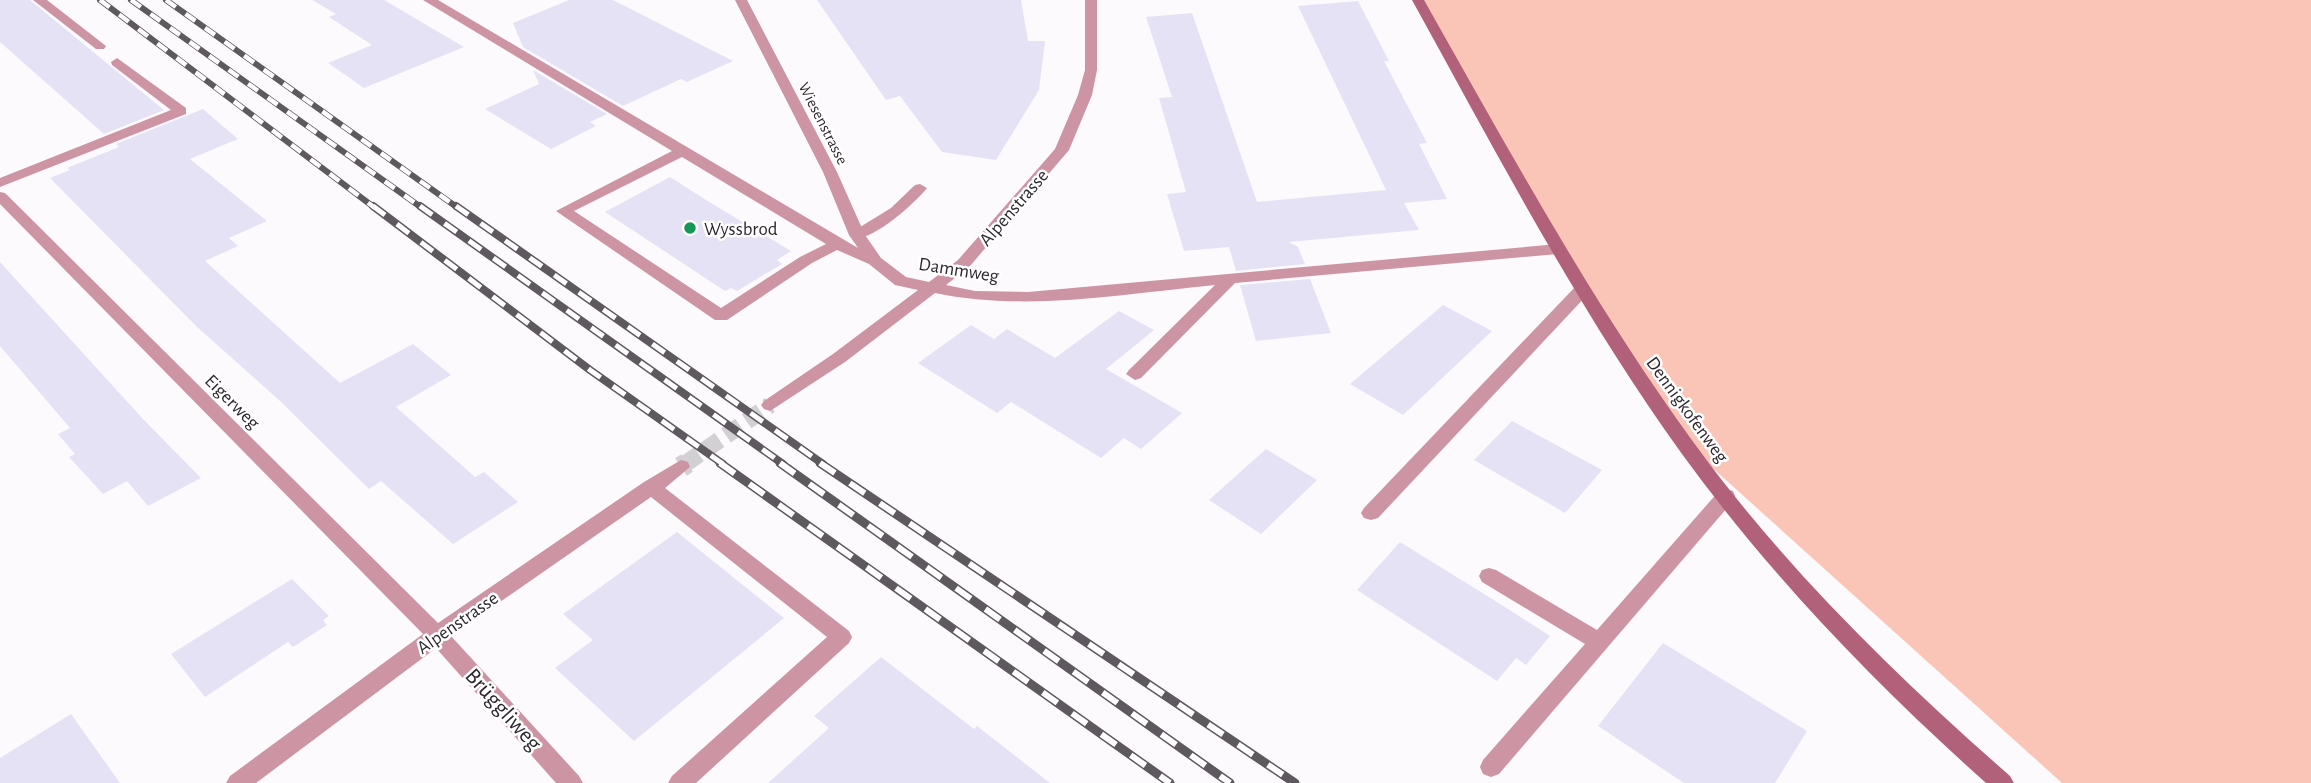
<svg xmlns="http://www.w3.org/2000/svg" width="2311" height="783" font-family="'Alegreya Sans',sans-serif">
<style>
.green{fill:#fac5b6}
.building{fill:#e5e2f6}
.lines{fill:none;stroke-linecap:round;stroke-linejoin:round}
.street-tunnel-far1{stroke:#d3d0d3;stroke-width:17;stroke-dasharray:17 8;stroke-linecap:butt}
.street-tunnel{stroke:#d3d0d3;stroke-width:21;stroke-dasharray:21 10;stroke-linecap:butt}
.lane{fill:#cd94a4;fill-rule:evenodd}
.street{fill:#cd94a4;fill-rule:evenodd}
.secondary{fill:#b2617a;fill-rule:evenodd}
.rail-far2-casing{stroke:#5e595e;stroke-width:6}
.rail-far1-casing{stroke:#5e595e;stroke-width:8}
.rail-casing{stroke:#5e595e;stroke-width:9}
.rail-far2{stroke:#fff;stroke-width:4.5;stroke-dasharray:12;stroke-linecap:butt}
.rail-far1{stroke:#fff;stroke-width:5;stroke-dasharray:15;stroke-linecap:butt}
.rail{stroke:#fff;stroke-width:6;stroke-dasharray:18;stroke-linecap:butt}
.poi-dot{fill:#159654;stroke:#fff;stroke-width:2.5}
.labels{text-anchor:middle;stroke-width:5;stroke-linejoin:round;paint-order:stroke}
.far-street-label{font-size:16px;fill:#2d272d;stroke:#fff}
.street-label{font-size:19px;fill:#2d272d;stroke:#fff}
.poi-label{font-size:19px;fill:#2d272d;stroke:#fff;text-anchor:start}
.near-street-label{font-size:23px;fill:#2d272d;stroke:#fff}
</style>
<rect width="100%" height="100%" fill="#fdfafd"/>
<!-- green -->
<path class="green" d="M1418,0H2311V783H2062L1686,444L1469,92Z"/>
<!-- building -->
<path class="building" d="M0,0H30L164,110L104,134L0,42Z
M312,0H384L464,47L364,88L328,63L372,45L329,17L336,14Z
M569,0H613L733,61L687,82L681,79L623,106L523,47L513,23Z
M817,0H1021L1028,41H1045L1039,90L996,160L942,152L900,96L886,100Z
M1358,1L1389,61H1384L1427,143L1419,144L1447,199L1404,203L1419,230L1289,242L1298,247L1305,264L1236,271L1229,247L1184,251L1167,194L1186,192L1159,98L1172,97L1146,17L1192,13L1257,202L1386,190L1298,6Z
M533,70L607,114L590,122L596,126L551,149L485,109L539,84Z
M203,109L238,139L190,159L267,221L229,238L238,246L205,261L340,383L413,344L451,375L396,407L475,477L484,472L518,502L453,544L381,481L369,489L280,401L196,326L50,178L70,170L67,168L119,147L116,144Z
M670,177L706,200L791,251L777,260L782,264L737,291L731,288L725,291L605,212Z
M0,262L143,419L201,478L148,506L127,481L103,494L69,457L75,454L58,434L70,428L0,346Z
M1310,279L1331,333L1256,341L1240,285Z
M1443,305L1492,331L1403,415L1350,384Z
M1119,311L1154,330L1106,369L1182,413L1141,449L1124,438L1101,458L1011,402L997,413L918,363L971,325L994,339L1007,329L1055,358Z
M1512,421L1602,470L1565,513L1474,460Z
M1266,449L1317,480L1261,534L1209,500Z
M677,532L784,618L634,741L555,668L593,640L563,614Z
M1400,542L1505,607L1550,636L1526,665L1516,658L1497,681L1357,590Z
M292,579L329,616L323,620L327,625L293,647L288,642L205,697L171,654Z
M1663,643L1807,731L1775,783H1684L1598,726Z
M881,657L974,729L977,726L1050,783H768L829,728L814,716Z
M71,714L120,783H0V758Z"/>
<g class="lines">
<!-- street-tunnel-far1 -->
<path class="street-tunnel-far1" d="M685,464L770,405"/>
<!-- street-tunnel -->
<path class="street-tunnel" d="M681,467L687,463"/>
<!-- lane -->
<path class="lane" d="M920,184L927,188C915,203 871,243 852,238L849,235L852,232L891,208L915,185Z"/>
<!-- street -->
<path class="street" d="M33,0H47L106,46L104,49H96Z
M423,0H438L858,248L849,235L823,172L735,0H747L837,172L865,235L881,258L906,277L929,282L958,260L1055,149L1078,95L1085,70V0H1097V70L1092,95L1069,150L970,266L946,285L975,291L1028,292L1558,244L1566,249L1558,254L1235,283L1141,378L1135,380L1126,374L1129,370L1215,285C1122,294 1027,312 935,293L845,362L770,411L764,409L761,405L764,401L833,354L918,290L895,285L869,264L837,250L812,263L727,320H715L556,211L672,151ZM682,157L826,244L800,257L721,308L574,211Z
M117,58L186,108V114L0,187V178L171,110L112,65L111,62Z
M0,192L5,193L438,623L644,482L681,460L688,462L690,467L665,488L849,631L852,637L849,643L696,783H668L672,776L827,637L651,497L451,636L579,776L583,783H556L436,648L256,783H226L230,776L423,634L0,204Z
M1582,285L1588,286L1590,290L1588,294L1378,518L1371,520L1364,518L1361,513L1364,508L1576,286Z
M1726,489L1733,491L1735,496L1733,501L1499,774L1491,777L1483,774L1480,767L1483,760L1585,644L1482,582L1479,576L1482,570L1489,568L1496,570L1597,630L1719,491Z"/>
<!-- secondary -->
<path class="secondary" d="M1412,0H1424C1509,150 1592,303 1694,443C1784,567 1895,675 2010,776L2014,783H1986C1874,683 1770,575 1682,454C1579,311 1497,154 1412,0Z"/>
<!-- rail-far2 casing -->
<g class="rail-far2-casing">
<path id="rail-far2" d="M100,0L375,208
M131,0L422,208
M166,0L458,208"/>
</g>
<!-- rail-far1 casing -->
<g class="rail-far1-casing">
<path id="rail-far1" d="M373,206L590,370L723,464
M420,206L783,464
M456,206L823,464"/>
</g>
<!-- rail casing -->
<g class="rail-casing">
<path id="rail" d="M720,463L1170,783
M780,463L1230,783
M820,463L1295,783"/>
</g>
<!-- rail-far2 -->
<use href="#rail-far2" class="rail-far2"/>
<!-- rail-far1 -->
<use href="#rail-far1" class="rail-far1"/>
<!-- rail -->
<use href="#rail" class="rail"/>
</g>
<!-- markers -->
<circle class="poi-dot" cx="690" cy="228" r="7"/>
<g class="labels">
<!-- far-street labels -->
<g class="far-street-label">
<text transform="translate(824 123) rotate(63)" y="6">Wiesenstrasse</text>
</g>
<!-- street labels -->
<g class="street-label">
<text transform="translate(1013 207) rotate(-49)" y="7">Alpenstrasse</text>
<text transform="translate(959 269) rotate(9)" y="7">Dammweg</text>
<text transform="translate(233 401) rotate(45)" y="7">Eigerweg</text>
<text transform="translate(1688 409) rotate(54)" y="7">Dennigkofenweg</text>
<text transform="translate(457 622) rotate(-35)" y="7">Alpenstrasse</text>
</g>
<!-- poi labels -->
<g class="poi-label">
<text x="704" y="235">Wyssbrod</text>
</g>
<!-- near-street labels -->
<g class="near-street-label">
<text transform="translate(504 709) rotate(48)" y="8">Brüggliweg</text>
</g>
</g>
</svg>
